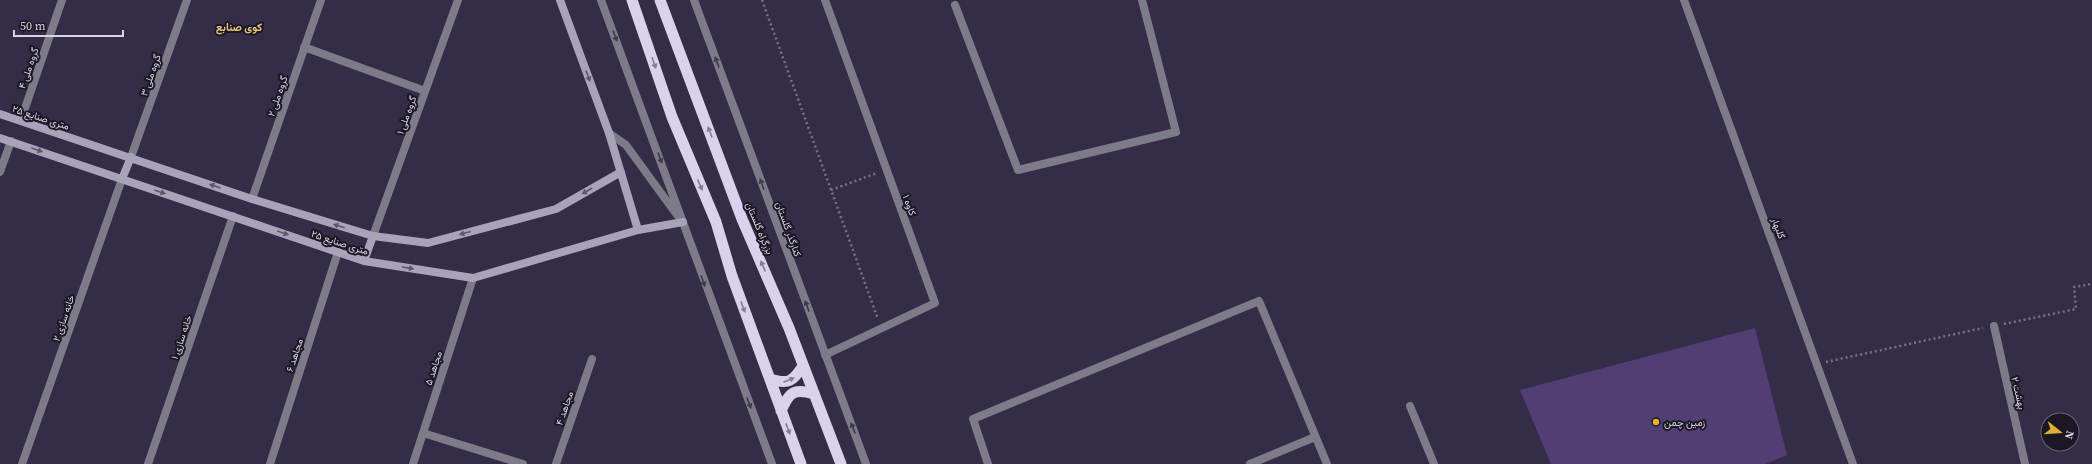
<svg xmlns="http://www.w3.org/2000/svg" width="2092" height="464" font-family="'Source Serif 4',Vazirmatn,serif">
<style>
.green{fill:#503e75}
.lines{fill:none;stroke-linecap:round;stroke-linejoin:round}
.path{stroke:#787188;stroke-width:2.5;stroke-dasharray:2 3;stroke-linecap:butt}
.minor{stroke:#7e7b89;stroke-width:8}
.tertiary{stroke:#7e7b89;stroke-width:8}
.secondary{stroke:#a9a3ba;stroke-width:8}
.trunk{stroke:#d9d2ef;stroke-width:11}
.oneway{fill:#3e3b47}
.oneway2{fill:#847e94}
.oneway3{fill:#5b5768}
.poi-dot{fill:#deb133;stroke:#1b1824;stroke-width:1.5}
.labels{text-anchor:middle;stroke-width:4;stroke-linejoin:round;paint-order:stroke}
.street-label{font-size:10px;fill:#d9d4e6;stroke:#1b1824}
.poi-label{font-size:10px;fill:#d9d4e6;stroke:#1b1824;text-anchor:start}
.neighbourhood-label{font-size:11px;font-weight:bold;fill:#e5c67c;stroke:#1b1824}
</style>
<rect width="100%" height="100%" fill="#352d48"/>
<!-- green -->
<path class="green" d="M1755,328L1787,455L1765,464H1551L1520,390Z"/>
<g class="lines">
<!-- path -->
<path class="path" d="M762,0L878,319
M831,190L877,173
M2004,324L2076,309L2074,287L2092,284
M1826,362L1983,328"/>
<!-- minor -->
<path class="minor" d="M825,0L935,303L825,355
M1684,0L1853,464
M955,5L1018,170L1176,132L1142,0
M304,47L425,91
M21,120L62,0
M131,157L187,0
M0,172L11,141
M252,199L321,0
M373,236L458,0
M1994,326L2025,464
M1410,406L1434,464
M423,433L523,464
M22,464L122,179
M148,464L233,216
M270,464L338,252
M413,464L473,278
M556,464L592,359
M988,464L973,419L1259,301L1327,464
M1250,464L1315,437"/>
<!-- tertiary -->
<path class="tertiary" d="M601,0L772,464
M694,0L866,464
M609,133L626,145L677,215"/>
<!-- secondary -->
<path class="secondary" d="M560,0L609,133L638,230
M0,114L252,199L373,236L428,243L556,209L621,172
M0,138L364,261L473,278L638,230L683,222
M122,179L131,157
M364,261L373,236"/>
<!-- trunk -->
<path class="trunk" d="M632,0L672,117L716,222L732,276L801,464
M660,0L742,219L789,328L841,464
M770,379C789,385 793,381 803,366
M781,411C789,392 794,388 814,394"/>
</g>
<!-- one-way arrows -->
<defs><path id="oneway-solid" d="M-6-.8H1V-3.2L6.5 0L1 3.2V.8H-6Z"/></defs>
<g class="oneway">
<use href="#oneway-solid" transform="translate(615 36) rotate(70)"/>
<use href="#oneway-solid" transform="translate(717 62) rotate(-110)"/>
<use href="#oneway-solid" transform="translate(660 158) rotate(70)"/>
<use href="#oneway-solid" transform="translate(762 184) rotate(-110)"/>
<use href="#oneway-solid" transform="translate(703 281) rotate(71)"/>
<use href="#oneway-solid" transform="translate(807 306) rotate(-110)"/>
<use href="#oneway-solid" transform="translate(749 403) rotate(69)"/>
<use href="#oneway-solid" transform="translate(853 428) rotate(-111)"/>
</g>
<g class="oneway2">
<use href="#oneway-solid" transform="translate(654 63) rotate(71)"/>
<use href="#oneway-solid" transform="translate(710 132) rotate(-111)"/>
<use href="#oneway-solid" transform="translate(700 185) rotate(66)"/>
<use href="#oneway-solid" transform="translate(763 266) rotate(-113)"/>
<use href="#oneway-solid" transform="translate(743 307) rotate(70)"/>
<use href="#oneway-solid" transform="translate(789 380) rotate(-23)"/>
<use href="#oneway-solid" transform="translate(788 429) rotate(70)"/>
</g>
<g class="oneway3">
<use href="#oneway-solid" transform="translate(588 76) rotate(70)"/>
<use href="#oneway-solid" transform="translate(37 150) rotate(19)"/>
<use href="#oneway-solid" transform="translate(215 186) rotate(-161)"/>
<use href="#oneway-solid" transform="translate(587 191) rotate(150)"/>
<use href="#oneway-solid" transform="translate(160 192) rotate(19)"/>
<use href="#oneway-solid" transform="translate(339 226) rotate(-163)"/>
<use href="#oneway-solid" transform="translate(283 233) rotate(19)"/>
<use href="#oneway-solid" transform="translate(465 233) rotate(165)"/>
<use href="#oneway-solid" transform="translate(408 268) rotate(9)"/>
</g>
<!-- markers -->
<circle class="poi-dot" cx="1656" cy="422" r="4"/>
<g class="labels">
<!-- street labels -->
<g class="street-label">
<text transform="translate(28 68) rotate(-71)" y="4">گروه ملی ۴</text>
<text transform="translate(150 75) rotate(-71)" y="4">گروه ملی ۳</text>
<text transform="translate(277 96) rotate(-71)" y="4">گروه ملی ۲</text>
<text transform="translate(406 115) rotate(-70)" y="4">گروه ملی ۱</text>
<text transform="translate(41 117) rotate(18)" y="4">۲۵ متری صنایع</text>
<text transform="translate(910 205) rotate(70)" y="4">کاوه ۱</text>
<text transform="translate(760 228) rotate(67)" y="4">بزرگراه گلستان</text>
<text transform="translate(1779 228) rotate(70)" y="4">گلبهار</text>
<text transform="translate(789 229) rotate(70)" y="4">کنارگذر گلستان</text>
<text transform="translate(340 242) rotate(18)" y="4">۲۵ متری صنایع</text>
<text transform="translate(63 318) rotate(-71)" y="4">خانه سازی ۲</text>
<text transform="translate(181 337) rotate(-71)" y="4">خانه سازی ۱</text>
<text transform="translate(294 355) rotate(-72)" y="4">۶ مجاهد</text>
<text transform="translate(433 368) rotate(-72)" y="4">۵ مجاهد</text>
<text transform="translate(2019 393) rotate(77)" y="4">بهشت ۲</text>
<text transform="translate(564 408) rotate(-71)" y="4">مجاهد ۴</text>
</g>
<!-- poi labels -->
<g class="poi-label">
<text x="1664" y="426">زمین چمن</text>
</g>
<!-- neighbourhood labels -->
<g class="neighbourhood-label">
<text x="239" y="31">کوی صنابع</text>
</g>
</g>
<!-- north arrow -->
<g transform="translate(2060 432) rotate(107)"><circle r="19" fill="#1b1824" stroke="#676372"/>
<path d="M0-3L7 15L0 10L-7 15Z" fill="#deb133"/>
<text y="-6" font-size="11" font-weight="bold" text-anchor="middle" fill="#d9d4e6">N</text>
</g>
<!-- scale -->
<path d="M14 30v6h109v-6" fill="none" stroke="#d9d4e6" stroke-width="2"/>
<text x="20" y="30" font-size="12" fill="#d9d4e6" stroke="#1b1824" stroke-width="3" paint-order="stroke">50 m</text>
</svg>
